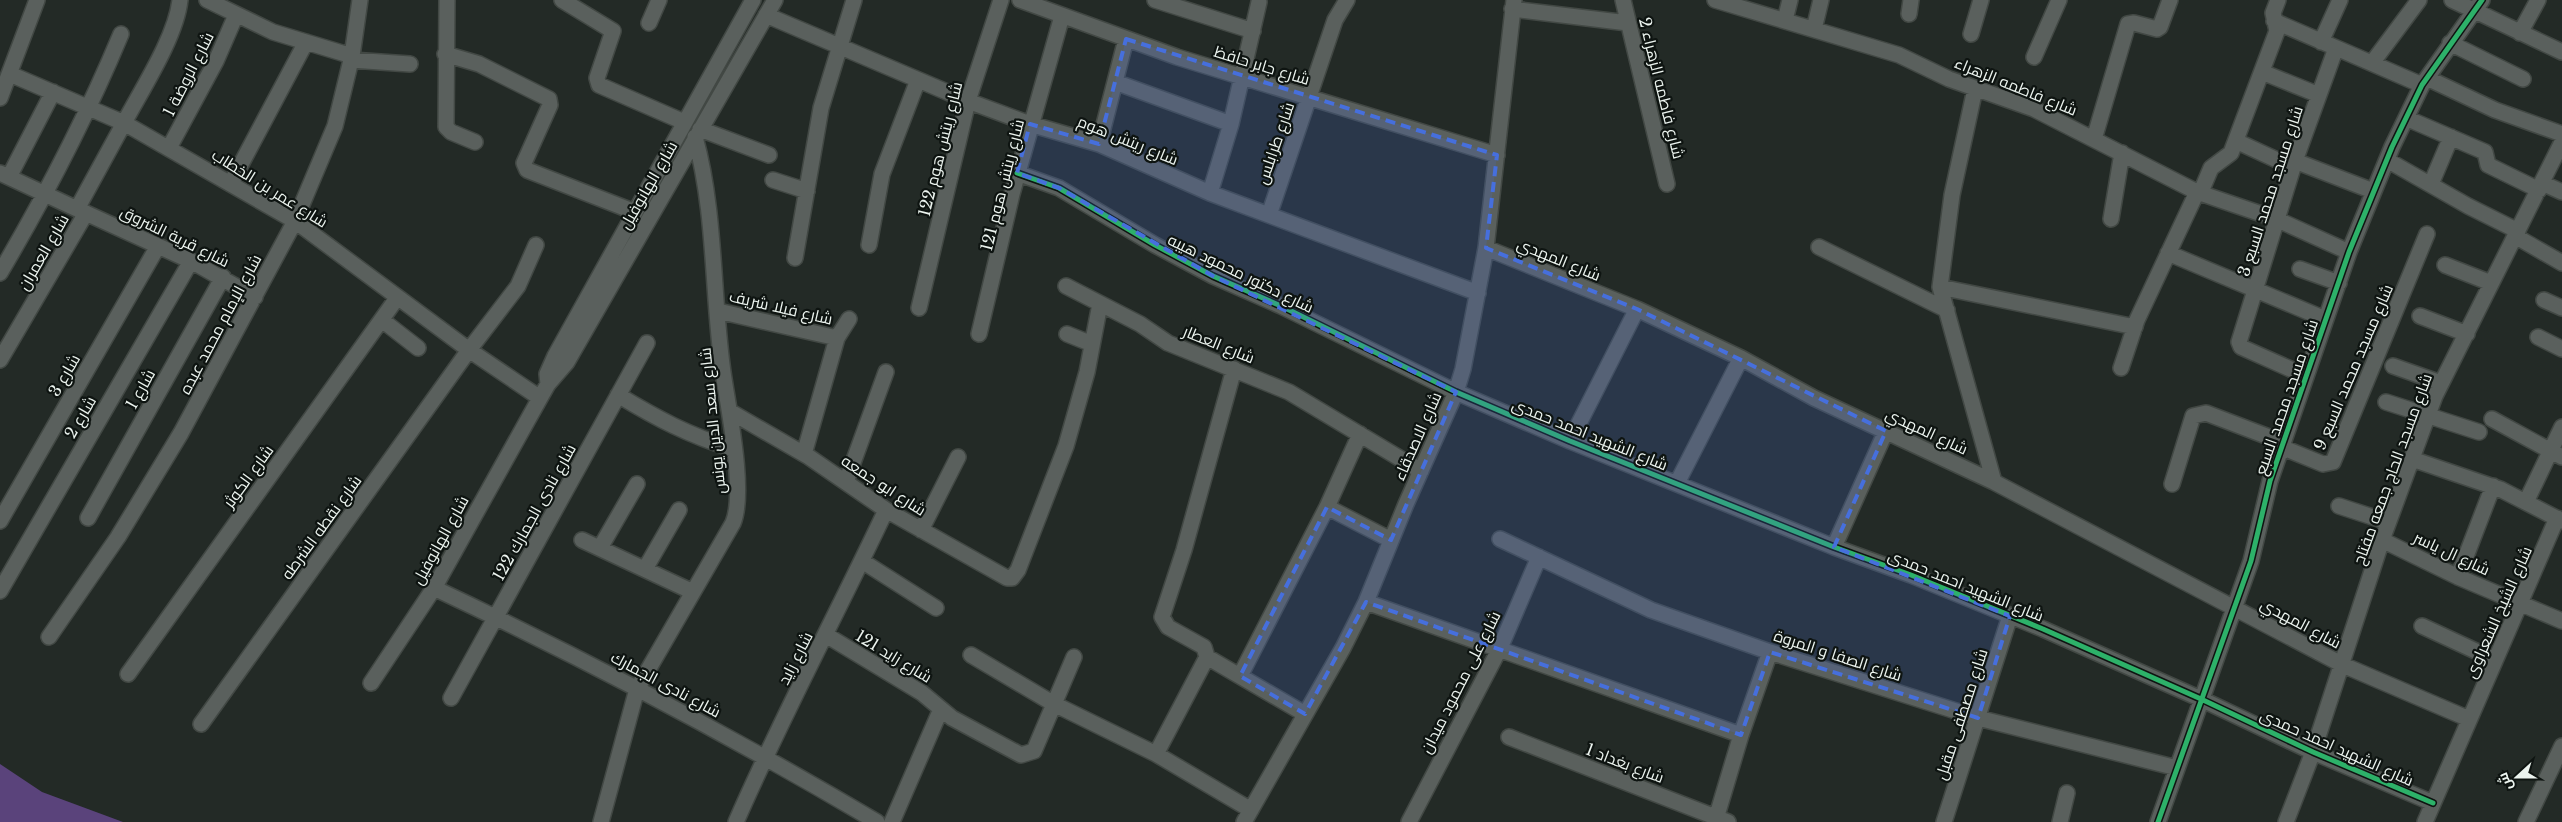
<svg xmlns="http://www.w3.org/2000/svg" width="2562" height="822" font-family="'Libre Baskerville',Cairo,serif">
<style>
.water{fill:#5a437b}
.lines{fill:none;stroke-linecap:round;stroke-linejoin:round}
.minor-casing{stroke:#424844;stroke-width:18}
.minor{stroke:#5a605d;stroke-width:15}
.cycleway-casing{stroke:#0e1411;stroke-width:8}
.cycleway{stroke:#2db169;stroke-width:5}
.marked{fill:#466fdd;fill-opacity:0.2;stroke:#466fdd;stroke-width:4;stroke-dasharray:10 6;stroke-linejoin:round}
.labels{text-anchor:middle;stroke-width:4.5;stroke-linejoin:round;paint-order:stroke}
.street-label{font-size:16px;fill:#ecf4ef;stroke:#0e1411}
</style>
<rect width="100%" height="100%" fill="#232a26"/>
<!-- water -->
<path class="water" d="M0,764L42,792L123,822H0Z"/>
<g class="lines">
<!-- minor casing -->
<g class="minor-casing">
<path id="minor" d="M207,0L273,32L352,56
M447,0L446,127L451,132L475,142
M562,0L613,31L597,78L599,85L684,122
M1020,0L1177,57L1497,155
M1155,0L1253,31
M1623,0L1667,184
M1715,0L1899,55L1949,79L2034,109L2197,192L2276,219L2349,252
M2452,0L2562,52
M1512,9L1628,23
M1909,14L1911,0
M766,15L968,101L1030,124L1099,144L1210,193L1478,293
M1785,20L1790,0
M2274,21L2422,85
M649,23L659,0
M1814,29L1821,0
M2520,33L2538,0
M1971,34L1981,0
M2321,42L2340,0
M2450,43L2523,79
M445,54L479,64L549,99L550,105L524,163L527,170L635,212
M2034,57L2059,0
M351,60L410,64
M2372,63L2419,0
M2262,72L2319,95
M10,74L124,123C142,89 176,37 180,0
M2427,78L2495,110L2562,134
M1115,82L1231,124
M1975,89L1952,195L1940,287L1994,482
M0,98L37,0
M2406,118L2485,152L2488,165L2539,190
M700,129L769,155
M2094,139L2128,24L2134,23L2157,29L2160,27L2170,0
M2236,141L2292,167
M1099,144L1126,39
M169,148L216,61L236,15
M2387,160L2468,206L2518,231
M2295,161L2373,191
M0,173L77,209L124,123L295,221L469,350L540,398
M1017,173L1059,188L1155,245L1213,276L1281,306L1456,392L1570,441L1834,547L1911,575L2043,629L2201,699L2313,752L2433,803
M9,177L53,92
M773,180L807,191
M231,183L306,42
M2542,183L2562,192
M2431,184L2451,137
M1210,193L1231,124L1259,2
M2200,194L2211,168L2231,153L2277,31L2273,13L2278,0
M77,209L191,261L255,297
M1269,215L1335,20L1347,0
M2111,219L2122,153
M2515,236L2562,263
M869,245L882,174L918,80
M1819,247L1947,310
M1486,248L1637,309L1741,358L1814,398L1994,482L2343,665L2469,719
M2168,253L2325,319
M795,258L821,108L854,0
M2445,265L2491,283
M2300,269L2339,283
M0,273C46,195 86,118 121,34
M1066,286L1140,324L1168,343L1289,392L1421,471
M1940,287L2135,327
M2544,300L2562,308
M919,308L968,101L1001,0
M718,311L837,338
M2420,316L2467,334
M382,320L418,348
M979,334L1012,194L1062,16
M1067,334L1092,344
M2538,337L2562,349
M0,360L86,213
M2393,366L2441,383
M2121,368L2137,320L2197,192
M2306,376L2241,347L2239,342L2295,161L2336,48
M548,384L547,374L555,356L753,0
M618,395C658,419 688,435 733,449
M2386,402L2479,432
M731,412L809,457L886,510L1007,578H1012L1018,570L1066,446L1087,372L1100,304
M2492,419L2562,457
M1570,441L1637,309
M2281,447L2323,464L2333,462L2427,234
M804,454L837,338L849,319
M2412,459L2500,489L2562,521
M846,482L886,372
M1677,483L1741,358
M2172,484L2193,416L2206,413L2282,442
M2526,502L2562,427
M2339,506L2388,522
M1327,507L1391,540
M88,518L223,277
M0,521L158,246
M921,530L958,457
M1500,539L1651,610L1770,652L1978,718L2177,768
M582,540L693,592
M2382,540L2458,577L2562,621
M1834,547L1886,431
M600,548L637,484
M862,561L936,608
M645,569L679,510
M2458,577L2493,486
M434,588C585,659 733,737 877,822
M0,591L191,261
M1366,602L1741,735
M2422,626L2495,660
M826,635L922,693L952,718L1021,755L1034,751L1074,657
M49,637L118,537L181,433L295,221L335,126L352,56L360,0
M971,655L1054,704L1156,754L1251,810
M1207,657L1305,714
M128,674L397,298
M1240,676L1327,507L1360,434
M371,683L434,588L540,398L548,384L567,362L775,0
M451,698L647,343
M201,724L469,350L518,286L536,245
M1509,737L1728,822
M1156,754L1207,657L1204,647L1168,627L1162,617L1184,550L1234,369
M601,822L637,689L733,523C746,492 728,407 723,372C712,294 716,213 695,137
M736,822C782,716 837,614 886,510
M892,822L941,709
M1244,822L1343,648L1366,602L1406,504L1456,392L1463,369L1486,248L1514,0
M1409,822L1500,648L1539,557
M1715,822L1741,735L1770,652
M1944,822L2010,616
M2060,822L2067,793
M2158,822L2251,561L2270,481L2349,252L2392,147L2422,85L2482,0
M2286,822L2313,752L2382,540L2435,396L2562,142
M2425,822L2557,518
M2526,822L2562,746"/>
</g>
<!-- minor -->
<use href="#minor" class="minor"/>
<!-- cycleway casing -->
<g class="cycleway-casing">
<path id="cycleway" d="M1017,173L1059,188L1155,245L1213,276L1281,306L1456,392L1570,441L1834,547L1911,575L2043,629L2201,699L2313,752L2433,803
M2158,822L2251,561L2270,481L2349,252L2392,147L2422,85L2482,0"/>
</g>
<!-- cycleway -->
<use href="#cycleway" class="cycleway"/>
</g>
<!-- marked area -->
<path class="marked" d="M1126,39L1497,155L1486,248L1637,309L1886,431L1834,547L2010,616L1978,718L1770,652L1741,735L1366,602L1305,714L1240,676L1327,507L1391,540L1456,392L1213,276L1059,188L1017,173L1030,124L1099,144Z"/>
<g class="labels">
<!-- street labels -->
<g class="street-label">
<text transform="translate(1262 65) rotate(17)" y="6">شارع جابر حافظ</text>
<text transform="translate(188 74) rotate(-63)" y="6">شارع الروضة 1</text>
<text transform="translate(2016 86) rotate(22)" y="6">شارع فاطمه الزهراء</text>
<text transform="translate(1662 88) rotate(76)" y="6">شارع فاطمه الزهراء 2</text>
<text transform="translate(1128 140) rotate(22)" y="6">شارع ريتش هوم</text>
<text transform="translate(1275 143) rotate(-71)" y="6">شارع طرابلس</text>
<text transform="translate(940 149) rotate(-76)" y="6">شارع ريتش هوم 122</text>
<text transform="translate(648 185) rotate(-60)" y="6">شارع الهانوفيل</text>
<text transform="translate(1002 185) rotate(-76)" y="6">شارع ريتش هوم 121</text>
<text transform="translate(270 188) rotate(32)" y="6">شارع عمر بن الخطاب</text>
<text transform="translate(2270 191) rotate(-72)" y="6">شارع مسجد محمد السبع 3</text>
<text transform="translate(175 236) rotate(26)" y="6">شارع قرية الشروق</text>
<text transform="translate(43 252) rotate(-60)" y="6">شارع العمران</text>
<text transform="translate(1559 259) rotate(22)" y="6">شارع المهدي</text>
<text transform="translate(1241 273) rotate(26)" y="6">شارع دكتور محمود هيبه</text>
<text transform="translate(781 307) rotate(13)" y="6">شارع فيلا شريف</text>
<text transform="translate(220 324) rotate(-62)" y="6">شارع الإمام محمد عبده</text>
<text transform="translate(1219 344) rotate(22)" y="6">شارع العطار</text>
<text transform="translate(2353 367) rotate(-67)" y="6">شارع مسجد محمد السبع 9</text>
<text transform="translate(64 375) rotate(-60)" y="6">شارع 3</text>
<text transform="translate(140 389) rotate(-61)" y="6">شارع 1</text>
<text transform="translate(2286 397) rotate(-71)" y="6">شارع مسجد محمد السبع</text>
<text transform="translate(80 417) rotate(-60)" y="6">شارع 2</text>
<text transform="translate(712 421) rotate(-96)" y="6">شارع سعد الدين يونس</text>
<text transform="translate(1927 431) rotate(25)" y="6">شارع المهدي</text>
<text transform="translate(1590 434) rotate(22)" y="6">شارع الشهيد احمد حمدى</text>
<text transform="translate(1417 436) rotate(-66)" y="6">شارع الاصدقاء</text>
<text transform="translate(2392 469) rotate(-70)" y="6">شارع مسجد الحاج جمعه مفتاح</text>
<text transform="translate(248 476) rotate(-54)" y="6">شارع الكوثر</text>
<text transform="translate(884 485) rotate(33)" y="6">شارع ابو جمعه</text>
<text transform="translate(534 512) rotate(-61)" y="6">شارع نادى الجمارك 122</text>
<text transform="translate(321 527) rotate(-54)" y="6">شارع نقطه الشرطه</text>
<text transform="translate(440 540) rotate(-61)" y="6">شارع الهانوفيل</text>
<text transform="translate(2452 553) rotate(25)" y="6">شارع ال ياسر</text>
<text transform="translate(1966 585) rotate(22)" y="6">شارع الشهيد احمد حمدى</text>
<text transform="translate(2498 612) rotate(-66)" y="6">شارع الشيخ الشعراوى</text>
<text transform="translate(2301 623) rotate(28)" y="6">شارع المهدي</text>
<text transform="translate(1838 655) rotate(18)" y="6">شارع الصفا و المروة</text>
<text transform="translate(894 656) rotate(31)" y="6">شارع زايد 121</text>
<text transform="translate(795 658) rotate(-63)" y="6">شارع زايد</text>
<text transform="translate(1460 682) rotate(-63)" y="6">شارع على محمود ميدان</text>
<text transform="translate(666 684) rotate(28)" y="6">شارع نادى الجمارك</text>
<text transform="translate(1961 714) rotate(-72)" y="6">شارع مصطفى مقبل</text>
<text transform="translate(2337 747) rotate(24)" y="6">شارع الشهيد احمد حمدى</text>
<text transform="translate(1625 763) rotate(21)" y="6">شارع بغداد 1</text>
</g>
</g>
<!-- north arrow -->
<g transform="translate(2517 777) rotate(249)" stroke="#0e1411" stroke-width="4" paint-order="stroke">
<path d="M0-4L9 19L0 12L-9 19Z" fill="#ecf4ef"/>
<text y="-8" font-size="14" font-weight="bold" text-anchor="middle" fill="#ecf4ef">ش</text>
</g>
</svg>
